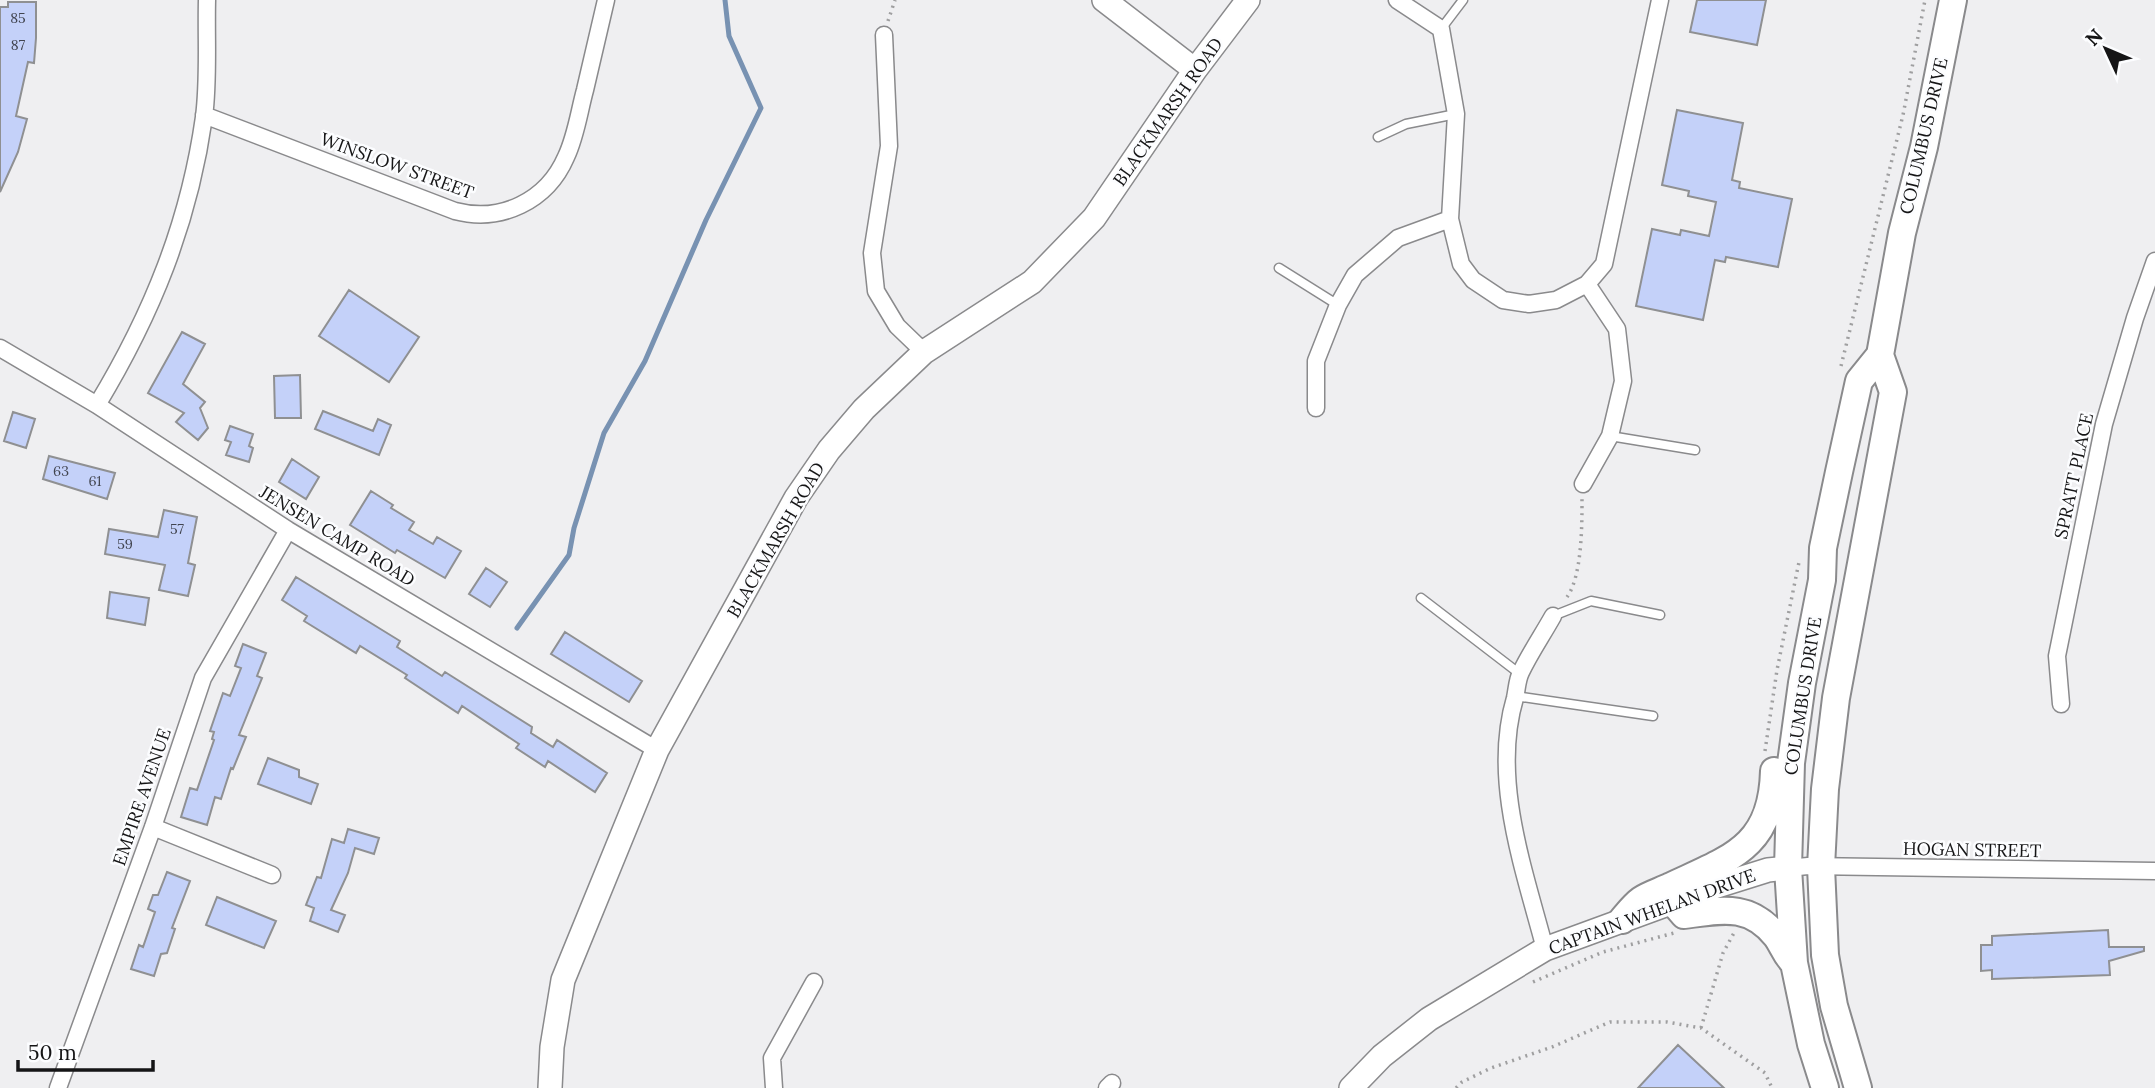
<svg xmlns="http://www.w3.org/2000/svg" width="2155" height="1088" font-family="Lora,serif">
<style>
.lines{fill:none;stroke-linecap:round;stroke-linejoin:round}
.stream{stroke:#7892b2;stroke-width:5}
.building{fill:#c4d1f9;stroke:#8f9092;stroke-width:2}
.lane-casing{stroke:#8a8a8c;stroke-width:11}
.street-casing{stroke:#8a8a8c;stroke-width:19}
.secondary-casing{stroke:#8a8a8c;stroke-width:26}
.primary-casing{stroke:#8a8a8c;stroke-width:30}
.path{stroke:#9f9fa0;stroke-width:3.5;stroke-dasharray:2 5;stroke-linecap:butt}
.lane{stroke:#fff;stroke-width:8}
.street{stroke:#fff;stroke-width:16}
.secondary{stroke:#fff;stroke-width:23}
.primary{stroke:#fff;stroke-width:26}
.labels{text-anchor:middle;stroke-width:5;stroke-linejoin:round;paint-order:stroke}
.number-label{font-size:14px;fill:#41444f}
.street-label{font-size:18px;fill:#151516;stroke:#fcfdff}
</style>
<rect width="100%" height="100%" fill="#efeff1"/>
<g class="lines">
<!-- stream -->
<path class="stream" d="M517,628L569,555L574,528L604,433L645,361L706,220L761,108L729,36L725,0"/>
</g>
<!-- building -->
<path class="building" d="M1697,0H1766L1757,45L1690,32Z
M8,2H36V38L34,63L28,62L16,116L27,119L18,152L0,192V7H8Z
M1677,110L1743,123L1732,180L1740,182L1739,188L1792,199L1778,267L1726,257L1725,262L1715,260L1703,320L1636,306L1652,229L1680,235L1681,230L1709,236L1716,202L1688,196L1689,191L1662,185Z
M349,290L419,337L389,382L319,336Z
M182,332L205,344L183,384L205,402L200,408L208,428L198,440L176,422L184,413L148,393Z
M300,375L301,418H275L274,376Z
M323,411L373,431L378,419L391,425L379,455L315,429Z
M13,412L35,419L26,448L4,441Z
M230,426L253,434L249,446L253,448L249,462L226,455L231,442L225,440Z
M49,456L115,473L107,499L43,479Z
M292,459L319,477L306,499L279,482Z
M371,491L393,505L391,508L414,522L409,530L433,544L437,537L461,551L445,578L397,550L395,553L350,525Z
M164,510L197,517L188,563L195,565L188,596L159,590L165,565L105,554L109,529L158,537Z
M486,568L507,582L490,607L469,594Z
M296,577L400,641L397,647L442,676L445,672L532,727L531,733L553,747L557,740L607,773L595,792L548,761L545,767L516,748L519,744L462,706L458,713L405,678L407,675L360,646L356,653L304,621L307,616L282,600Z
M110,592L149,598L145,625L107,618Z
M565,632L642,681L629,702L551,654Z
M243,644L266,653L257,676L262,678L239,735L246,737L233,769L231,768L221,799L215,797L207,825L181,817L190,788L197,790L214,740L212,739L214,732L210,731L223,693L230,696L241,668L235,666Z
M268,758L299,770V777L318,784L311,804L258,784Z
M348,829L379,838L374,854L355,848L348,873L331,910L345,915L338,932L310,921L314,908L306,905L317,877L321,878L332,839L344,843Z
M167,872L190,881L172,928L175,929L167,953L161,954L154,976L131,969L139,945L143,947L155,912L148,909L153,895H158Z
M217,897L276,921L264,948L206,925Z
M2108,930L2109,947H2144V951L2109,961L2110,975L1992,979V970L1981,971V945H1992V936Z
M1678,1045L1724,1088H1638Z"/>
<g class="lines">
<!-- lane casing -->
<g class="lane-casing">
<path id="lane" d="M1441,29L1463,0
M1378,137L1406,124L1456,114
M1279,268L1338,305
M1610,436L1695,450
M1421,598L1520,674
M1553,616L1591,601L1660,615
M1515,696L1653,716"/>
</g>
<!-- street casing -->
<g class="street-casing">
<path id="street" d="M1397,0L1441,29L1456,114L1450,219L1461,264L1473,280L1503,300L1529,304L1556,300L1587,284L1604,264L1660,0
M884,35L889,146L872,253L876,291L897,326L924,352
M204,115L455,211C501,223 547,201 566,157C576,136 579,112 585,90C592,60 599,30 606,0
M0,348L97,405L288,530L657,750
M97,405C152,314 189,223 204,117C209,79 206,39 207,0
M1316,408V361L1338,305L1355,275L1398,238L1450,219
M1583,484L1610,436L1623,381L1617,329L1587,284
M2061,704L2057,656L2104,424L2135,318L2155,261
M153,827L272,875
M1788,868L1808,866L2155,871
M1545,949C1524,869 1491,779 1515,698C1517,689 1517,680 1521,672C1530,653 1543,634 1553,616
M58,1088L153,827L203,678L288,530
M774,1088L772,1058L814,982
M1107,1088L1112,1083"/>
</g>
<!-- secondary casing -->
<g class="secondary-casing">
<path id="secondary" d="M1104,0L1195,70
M550,1088L552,1047L563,980L657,750L796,498L829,450L864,409L924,352L1032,282L1094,218L1195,70L1248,0
M1351,1088L1382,1056L1429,1019L1545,949L1717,886L1768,870L1788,868"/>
</g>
<!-- primary casing -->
<g class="primary-casing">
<path id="primary" d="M1672,901L1684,915C1722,910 1749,903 1776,936C1783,945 1785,955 1794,963
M1622,920C1628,913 1634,905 1641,900C1650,894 1661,891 1671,886C1731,858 1772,847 1774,771
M1825,1088L1811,1044L1794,963L1788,868L1791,763L1802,683L1822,580L1823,548L1839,472L1859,381L1880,355L1902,233L1924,147L1953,0
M1858,1088L1834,1006L1825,955L1821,867L1825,789L1836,698L1893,392L1880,355"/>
</g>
<!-- path -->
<path class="path" d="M888,21L895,0
M1841,366L1903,115L1925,0
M1567,597C1582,576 1582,526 1582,499
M1765,751L1777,670L1799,562
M1533,982L1603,952L1674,933
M1701,1028L1723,953L1735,931
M1456,1088L1462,1082L1491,1068L1552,1047L1610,1022H1667L1701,1028L1765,1073L1772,1088"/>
<!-- lane -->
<use href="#lane" class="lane"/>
<!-- street -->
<use href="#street" class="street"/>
<!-- secondary -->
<use href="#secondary" class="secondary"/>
<!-- primary -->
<use href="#primary" class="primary"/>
</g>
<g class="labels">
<!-- number labels -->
<g class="number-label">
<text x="18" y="23">85</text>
<text x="18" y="50">87</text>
<text x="61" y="476">63</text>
<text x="95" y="486">61</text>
<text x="177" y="534">57</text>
<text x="125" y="549">59</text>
</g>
<!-- street labels -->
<g class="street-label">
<text transform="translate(1168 112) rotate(-55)" y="6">BLACKMARSH ROAD</text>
<text transform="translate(1924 136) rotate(-77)" y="6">COLUMBUS DRIVE</text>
<text transform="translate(397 166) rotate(20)" y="6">WINSLOW STREET</text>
<text transform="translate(2074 476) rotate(-78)" y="6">SPRATT PLACE</text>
<text transform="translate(337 536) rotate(31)" y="6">JENSEN CAMP ROAD</text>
<text transform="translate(776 540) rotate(-60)" y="6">BLACKMARSH ROAD</text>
<text transform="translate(1803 696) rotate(-81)" y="6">COLUMBUS DRIVE</text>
<text transform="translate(142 797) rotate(-71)" y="6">EMPIRE AVENUE</text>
<text transform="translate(1972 850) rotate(1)" y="6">HOGAN STREET</text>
<text transform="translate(1652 912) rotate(-20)" y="6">CAPTAIN WHELAN DRIVE</text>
</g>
</g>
<!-- north arrow -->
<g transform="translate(2106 49) rotate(314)" stroke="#fcfdff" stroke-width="5" paint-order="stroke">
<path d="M0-5L12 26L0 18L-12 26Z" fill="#151516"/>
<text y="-10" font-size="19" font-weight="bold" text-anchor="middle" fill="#151516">N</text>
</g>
<!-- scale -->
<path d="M18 1060v10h135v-10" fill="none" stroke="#151516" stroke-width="3.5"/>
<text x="28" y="1060" font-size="21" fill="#151516" stroke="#fcfdff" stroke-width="5" paint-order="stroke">50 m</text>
</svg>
